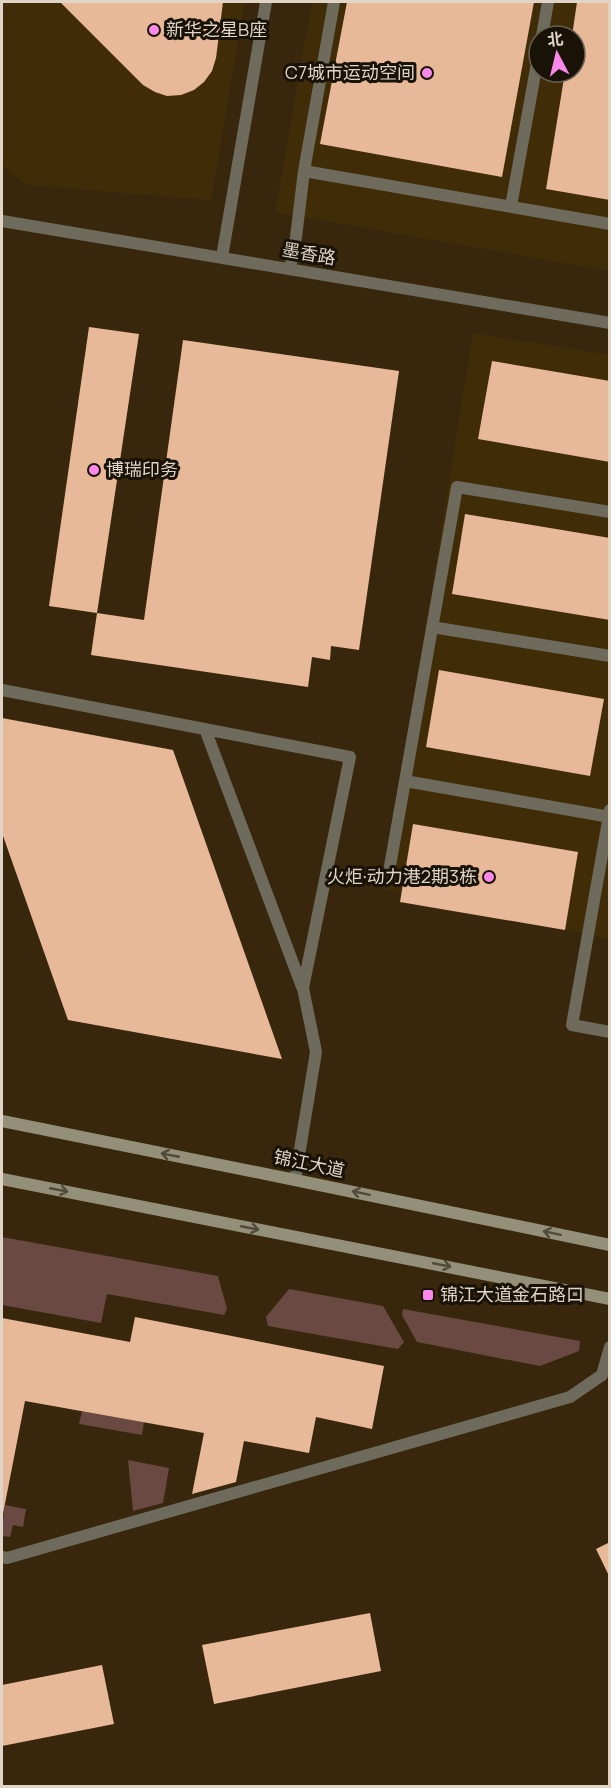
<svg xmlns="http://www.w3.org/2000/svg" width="611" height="1788" font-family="Manrope,'Noto Sans SC',sans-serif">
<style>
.built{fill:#412c08;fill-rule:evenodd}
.green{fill:#694941}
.building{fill:#e8b999}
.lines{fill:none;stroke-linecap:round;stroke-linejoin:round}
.service{stroke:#6e6b5d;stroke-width:12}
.minor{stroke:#6e6b5d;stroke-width:12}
.secondary{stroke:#938f78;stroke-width:12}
.oneway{stroke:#504a3a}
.poi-dot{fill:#f888e9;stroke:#191207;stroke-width:2}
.labels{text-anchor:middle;stroke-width:6;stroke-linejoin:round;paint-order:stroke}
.poi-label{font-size:18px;fill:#dfd4c5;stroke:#191207;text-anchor:start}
.street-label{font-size:18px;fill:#dfd4c5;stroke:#191207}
</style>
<rect width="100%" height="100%" fill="#38270c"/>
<!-- built -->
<path class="built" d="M3,2H245L211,200L26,185L2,165V15Z
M312,2H609V271L275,212ZM539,36H575V72H539Z
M473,333L609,355V939L383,889Z"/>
<!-- green -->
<path class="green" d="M2,1237L218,1276L227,1309L224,1315L107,1294L101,1323L2,1305Z
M289,1289L383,1306L404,1342L398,1349L268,1326L266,1317Z
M403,1309L580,1341L579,1351L540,1366L417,1342L402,1315Z
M82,1411L144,1422L142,1435L79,1424Z
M128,1460L169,1468L163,1503L133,1511Z
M5,1505L26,1509L23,1527L13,1525L10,1537L2,1536V1525Z"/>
<!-- building -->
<path class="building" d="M60,2H223L216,58L212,71L204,82L194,90L181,95L167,96L155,92L143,85Z
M347,2H534L502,177L320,144Z
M577,2H610V200L546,189L565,72H575V36H572Z
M89,327L139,334L97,613L49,606Z
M183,340L399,371L359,650L331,646L330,660L312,657L308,687L91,655L97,613L144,620Z
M492,361L610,381V462L478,439Z
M465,514L610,538V620L452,594Z
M439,670L604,699L590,776L426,747Z
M2,718L173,750L282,1059L68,1020L2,833Z
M413,824L578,852L565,930L400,902Z
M135,1317L384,1366L372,1429L316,1417L309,1453L244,1441L236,1482L192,1494L204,1433L25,1401L2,1519V1318L130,1342Z
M610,1542V1578L596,1549Z
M370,1613L381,1671L214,1704L202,1645Z
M102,1665L114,1724L2,1746V1685Z"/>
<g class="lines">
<!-- service -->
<path class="service" d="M542,36L548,2
M304,171L610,224
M511,206L539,52
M222,257L266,2
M290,269L296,237L304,171L334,2
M432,627L610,656
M2,690L350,757L303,988L316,1052L295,1180
M205,729L302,987
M405,781L610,817
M610,810L572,1025L610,1032
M390,866L457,487L610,512
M2,1557L7,1558L570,1397L602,1375L610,1347"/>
<!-- minor -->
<path class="minor" d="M2,221L610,323"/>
<!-- secondary -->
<path class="secondary" d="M2,1121L295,1180L610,1245
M2,1179L610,1299"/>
</g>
<!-- one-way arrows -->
<defs><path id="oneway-shaft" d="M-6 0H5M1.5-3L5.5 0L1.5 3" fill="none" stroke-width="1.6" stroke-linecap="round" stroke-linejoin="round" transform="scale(1.5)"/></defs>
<g class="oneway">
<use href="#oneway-shaft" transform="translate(170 1155) rotate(-169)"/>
<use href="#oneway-shaft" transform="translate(59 1190) rotate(11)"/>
<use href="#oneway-shaft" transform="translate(361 1193) rotate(-168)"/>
<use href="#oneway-shaft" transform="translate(250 1228) rotate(11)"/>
<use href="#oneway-shaft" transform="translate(552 1233) rotate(-168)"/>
<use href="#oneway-shaft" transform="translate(442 1265) rotate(11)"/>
</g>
<!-- markers -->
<g class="poi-dot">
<circle cx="154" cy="30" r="6"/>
<circle cx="427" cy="73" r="6"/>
<circle cx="94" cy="470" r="6"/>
<circle cx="489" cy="877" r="6"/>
<rect x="422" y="1289" width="12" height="12" rx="3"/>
</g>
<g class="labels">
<!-- poi labels -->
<g class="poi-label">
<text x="166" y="36">新华之星B座</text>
<text x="415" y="79" text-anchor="end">C7城市运动空间</text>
<text x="106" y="476">博瑞印务</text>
<text x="477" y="883" text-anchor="end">火炬·动力港2期3栋</text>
<text x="440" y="1301">锦江大道金石路口</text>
</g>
<!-- street labels -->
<g class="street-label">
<text transform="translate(309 254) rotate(10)" y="6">墨香路</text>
<text transform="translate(309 1164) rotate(12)" y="6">锦江大道</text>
</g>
</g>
<!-- border -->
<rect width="611" height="1788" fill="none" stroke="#dfd4c5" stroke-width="6"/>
<!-- north arrow -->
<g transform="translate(557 54) rotate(353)"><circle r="28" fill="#191207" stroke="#686053" stroke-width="1.5"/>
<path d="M0-4.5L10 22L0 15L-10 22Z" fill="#f888e9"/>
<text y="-9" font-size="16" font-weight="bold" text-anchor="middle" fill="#dfd4c5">北</text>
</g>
</svg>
